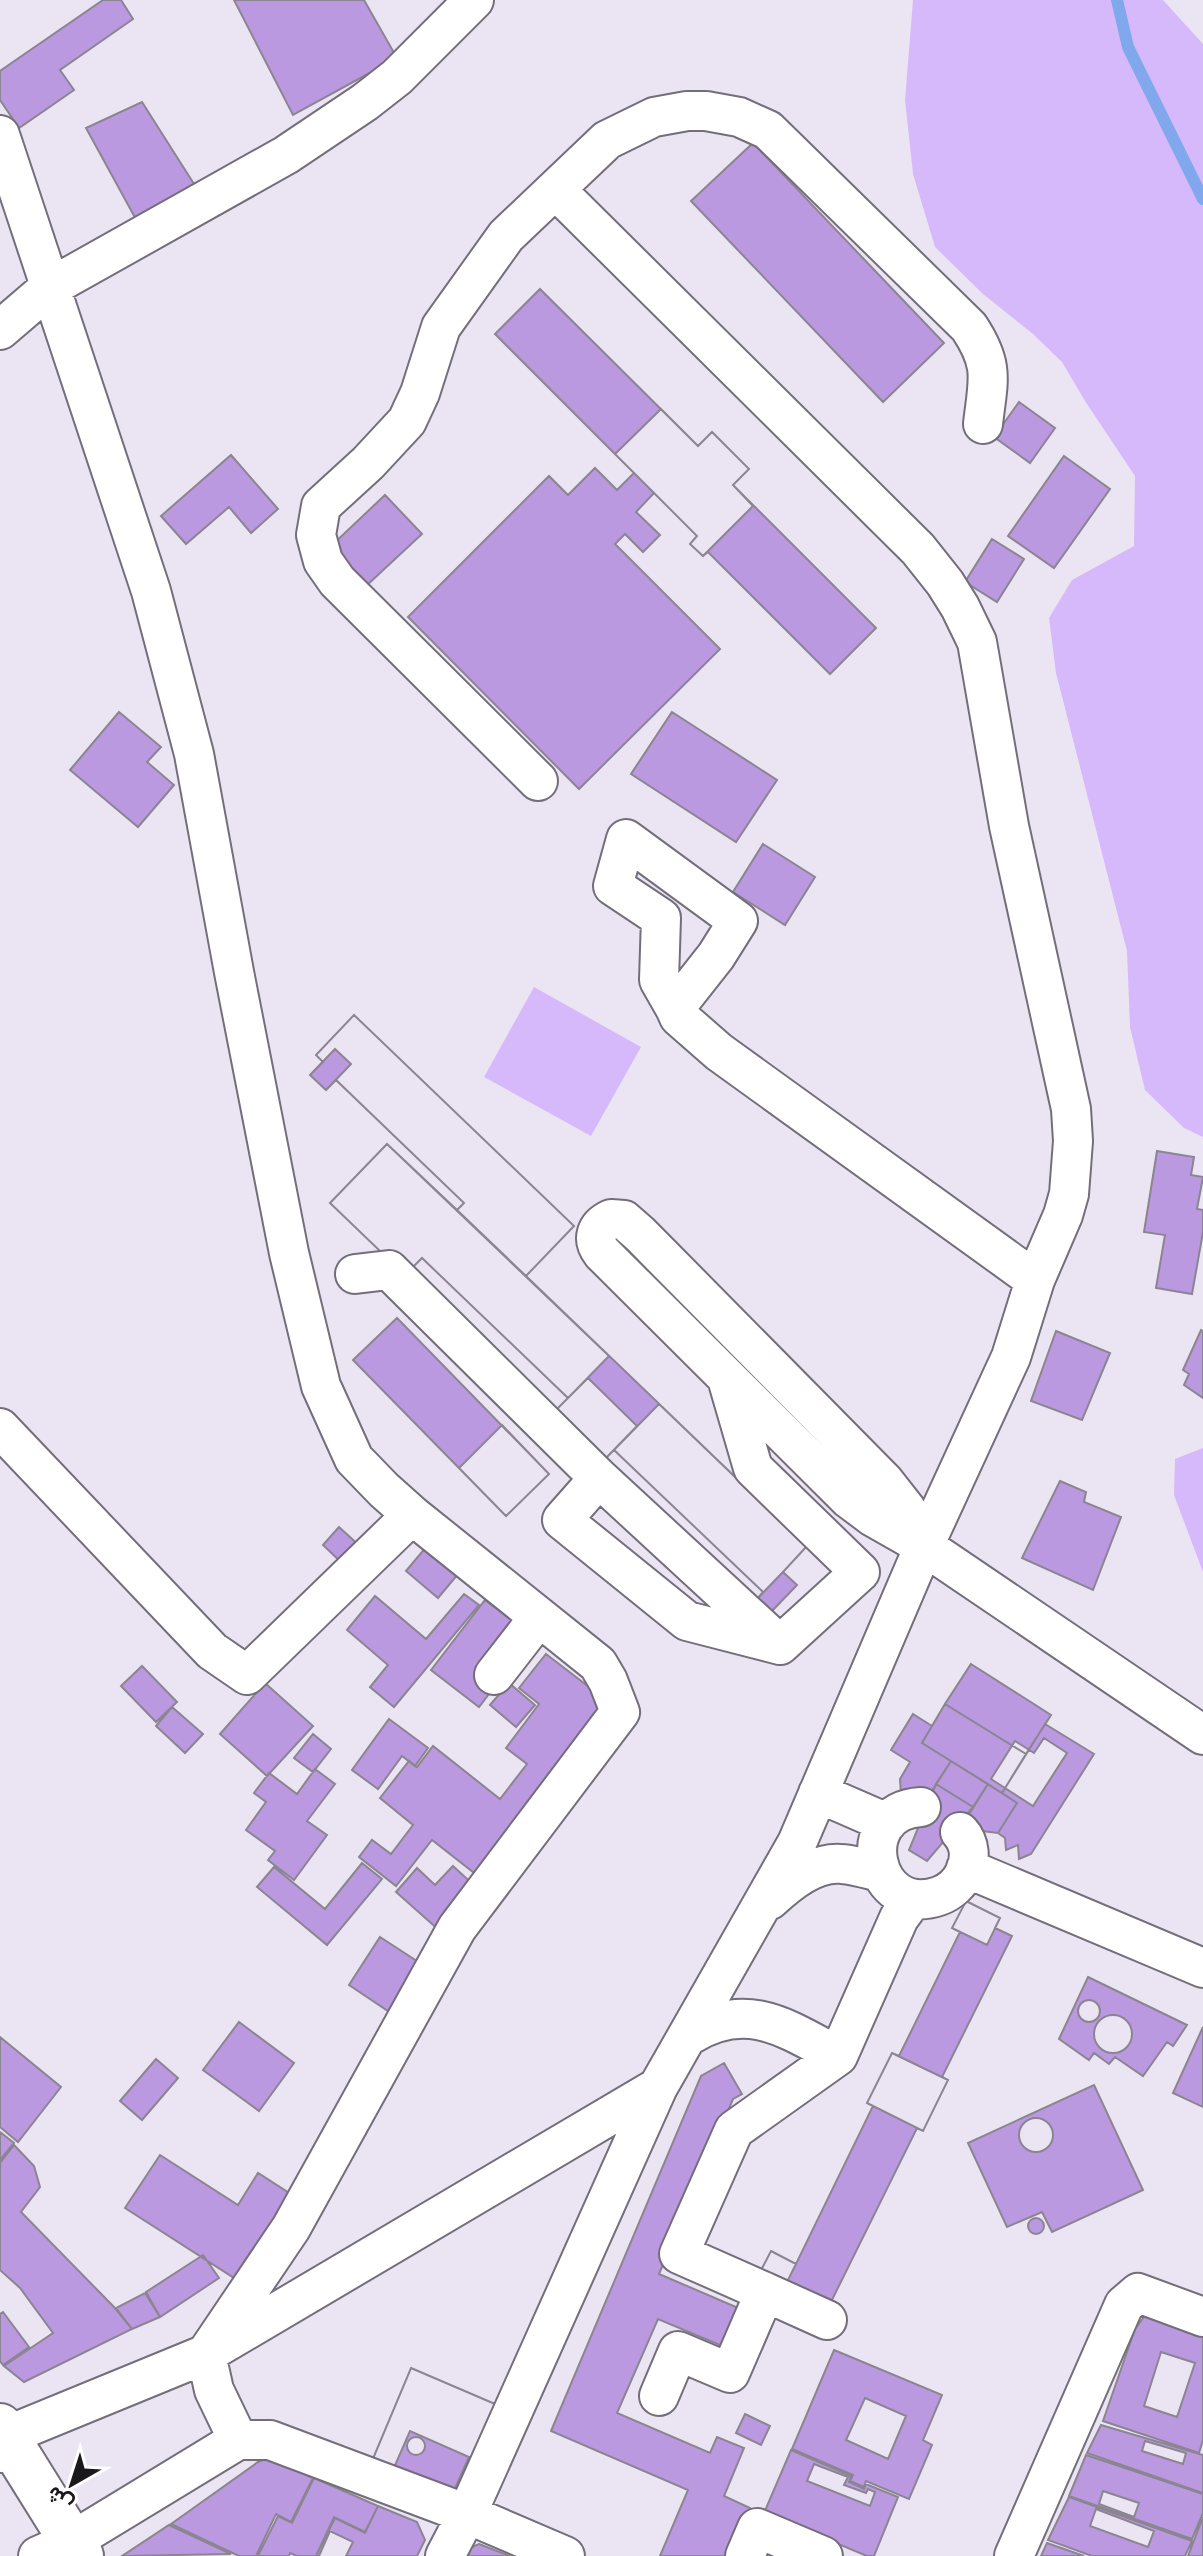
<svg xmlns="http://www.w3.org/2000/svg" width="1203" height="2556" font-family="Figtree,Vazirmatn,sans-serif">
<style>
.green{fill:#d6b9fa}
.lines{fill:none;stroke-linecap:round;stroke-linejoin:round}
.stream{stroke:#81a8ec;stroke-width:12}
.building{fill:#bb99e1;stroke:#8a8591;stroke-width:2;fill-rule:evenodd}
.minor-casing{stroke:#736e7a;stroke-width:42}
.major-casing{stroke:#736e7a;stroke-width:48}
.minor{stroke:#fff;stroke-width:38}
.major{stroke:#fff;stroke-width:44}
</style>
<rect width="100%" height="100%" fill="#ebe5f3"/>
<!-- green -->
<path class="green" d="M913,0H1163L1203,44V1137L1184,1128L1145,1090L1130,1027L1127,951L1056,673L1049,618L1072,580L1134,546L1135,476L1085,401L1062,362L1033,334L983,294L935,247L913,174L905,100Z
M534,987L641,1047L591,1136L484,1077Z
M1203,1448V1572L1174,1495L1175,1459Z"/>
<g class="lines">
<!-- stream -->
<path class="stream" d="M1117,0L1128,47L1203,199"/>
</g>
<!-- building -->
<path class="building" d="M103,0H121L133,19L60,70L74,90L19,128L0,100V71Z
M234,0H364L397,58L293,115Z
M142,102L194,184L138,223L86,128Z
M753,143L944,343L883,402L691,201Z
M540,289L698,446L712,432L749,469L733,485L876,628L830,674L708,552L703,556L690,544L697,536L654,493L636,512L660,535L643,552L625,534L615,544L720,649L579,789L408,617L549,476L568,495L595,468L617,490L634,473L495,334Z
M1019,402L1055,428L1030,463L994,437Z
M661,409L698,446L712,432L749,469L733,485L753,506L703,556L690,544L697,536L615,454Z
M231,455L278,509L251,533L229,507L186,544L161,516Z
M1064,456L1110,489L1054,568L1008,536Z
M385,495L422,534L366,586L330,547Z
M992,539L1024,559L997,602L965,582Z
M119,712L161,747L147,762L174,785L138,827L70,770Z
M672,712L777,780L736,842L631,774Z
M763,844L815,877L785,925L733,892Z
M354,1015L574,1226L526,1276L457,1210L464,1203L336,1080L326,1090L310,1075L323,1062L316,1055Z
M354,1015L574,1226L526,1276L807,1546L783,1572L797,1585L771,1612L757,1599L763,1592L614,1450L606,1458L556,1410L568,1398L422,1258L405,1275L330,1203L387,1144L457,1210L464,1203L336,1080L326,1090L310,1075L323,1062L316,1055Z
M335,1049L351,1064L326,1090L310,1075Z
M387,1144L609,1356L568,1398L422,1258L405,1275L330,1203Z
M1157,1151L1194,1157L1191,1175L1203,1177L1197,1209L1203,1210V1232L1192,1294L1156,1288L1165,1235L1144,1232Z
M397,1318L549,1474L506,1516L353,1360Z
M1201,1330L1203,1331V1398L1184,1385L1189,1374L1183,1370Z
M1056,1331L1110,1353L1082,1420L1031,1401Z
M588,1378L637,1426L606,1458L556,1410Z
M659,1404L807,1546L783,1572L797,1585L771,1612L757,1599L763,1592L614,1450Z
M502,1425L549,1474L506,1516L459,1468Z
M1060,1481L1086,1492L1084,1502L1121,1517L1093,1590L1022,1558Z
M339,1527L362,1548L345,1566L323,1545Z
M427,1546L458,1574L438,1598L406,1571Z
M783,1572L797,1585L771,1612L757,1599Z
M464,1594L479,1605L394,1707L370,1687L388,1665L347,1630L375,1596L426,1639Z
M485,1600L533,1636L479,1707L431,1670Z
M546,1654L615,1707L482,1879L432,1840L396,1886L359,1857L372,1840L391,1854L413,1825L380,1798L409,1761L417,1767L433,1746L500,1799L527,1764L506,1748L539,1704L519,1688Z
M971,1664L1051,1715L1026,1754L945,1704Z
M142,1666L177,1702L156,1722L121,1686Z
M265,1683L313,1726L267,1776L220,1734Z
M509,1683L535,1705L516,1727L490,1705Z
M945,1704L1026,1754L1002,1793L922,1743Z
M172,1707L203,1734L185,1753L156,1726Z
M913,1714L932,1726L922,1743L951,1761L928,1797L901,1794L900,1779L910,1762L891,1750Z
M389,1719L428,1748L415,1766L402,1756L378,1789L352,1770Z
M1045,1724L1094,1754L1031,1854L1019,1859L1018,1845L1006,1850L1005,1838L998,1833L1017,1803L1002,1793Z
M313,1734L331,1749L313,1772L294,1758Z
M1044,1738L1067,1753L1033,1806L991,1779L1015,1741L1034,1753Z
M951,1761L988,1784L973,1807L936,1784Z
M315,1769L335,1784L307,1821L327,1835L294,1880L268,1860L275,1851L246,1830L266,1802L254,1793L269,1773L297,1794Z
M936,1784L973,1807L927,1861L909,1850Z
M988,1784L1017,1803L998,1833L973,1830L966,1819Z
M362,1863L382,1879L327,1945L257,1887L274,1867L325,1909Z
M453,1866L478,1889L440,1931L396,1892L417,1868L435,1885Z
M966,1901L1000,1918L987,1945L952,1928Z
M966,1901L1000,1918L995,1928L1012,1936L942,2077L948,2080L923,2131L917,2128L826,2312L757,2278L771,2251L796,2264L873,2106L867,2103L892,2053L899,2056L960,1932L952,1928Z
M380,1937L423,1965L391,2013L349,1985Z
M1088,1977L1187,2025L1173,2046L1167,2042L1143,2076L1115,2057L1109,2064L1094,2053L1089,2060L1059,2039Z
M1078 2011a11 11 0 1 1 22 0a11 11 0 1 1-22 0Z
M1094 2034a19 19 0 1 1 38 0a19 19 0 1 1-38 0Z
M239,2022L294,2063L259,2111L203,2070Z
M1203,2027V2107L1173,2093Z
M0,2037L61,2087L18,2142L0,2127Z
M892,2053L948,2080L923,2131L867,2103Z
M156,2059L178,2078L142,2120L120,2101Z
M724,2063L742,2094L733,2099L659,2274L743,2310L727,2348L658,2319L617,2413L710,2453L717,2437L744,2448L724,2496L750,2508L730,2556H660L688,2490L551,2431L701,2076Z
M1094,2085L1143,2190L1052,2232L1042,2212L1007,2227L968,2143Z
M1019 2135a17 17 0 1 1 34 0a17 17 0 1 1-34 0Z
M0,2132L14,2143L0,2160Z
M14,2145L34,2166L40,2187L21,2212L114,2307L132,2329L24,2382L4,2366L53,2333L20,2288L0,2270V2163Z
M160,2155L238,2205L258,2173L297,2198L242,2283L125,2208Z
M1028 2226a8 8 0 1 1 16 0a8 8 0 1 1-16 0Z
M771,2251L796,2264L783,2290L757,2278Z
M203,2255L219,2278L160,2317L146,2292Z
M145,2293L160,2317L132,2329L116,2308Z
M3,2312L29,2347L3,2365L0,2361V2314Z
M1151,2313L1203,2331V2440L1199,2453L1103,2421L1135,2329L1144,2317ZM1161,2352L1195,2363L1177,2417L1144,2406Z
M834,2350L942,2395L923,2440L932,2445L909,2499L866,2481L864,2487L850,2481L853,2475L792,2449ZM865,2398L906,2416L888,2459L846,2440Z
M411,2368L509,2410L463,2499L372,2461Z
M411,2368L509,2410L463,2499L452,2495L469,2457L410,2431L393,2470L372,2461Z
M745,2414L770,2426L761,2445L736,2433Z
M1101,2425L1203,2455V2493L1087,2453ZM1145,2441L1186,2453L1183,2464L1142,2451Z
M407 2446a9 9 0 1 1 18 0a9 9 0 1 1-18 0Z
M791,2450L851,2476L849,2482L864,2489L866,2484L898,2497L874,2556H867L764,2513ZM814,2464L848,2477L844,2485L866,2493L868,2489L875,2492L870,2506L807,2481Z
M1086,2455L1203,2494V2513L1192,2539L1069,2496ZM1103,2491L1139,2503L1134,2517L1099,2504Z
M265,2459H272L313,2478L291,2522L276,2514L256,2556H239L171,2524L258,2462Z
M314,2478L378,2506L365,2532L334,2517L316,2556H297L290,2553L289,2556H258L278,2516L292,2523Z
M1069,2497L1192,2541L1185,2556H1092L1048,2540ZM1096,2509L1154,2531L1148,2547L1090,2526Z
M378,2506L417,2522L425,2540L417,2556H346L353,2542L330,2531L319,2556H316L335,2518L365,2533Z
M1203,2517V2556H1188Z
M169,2525L231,2554L122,2556Z
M1047,2543L1084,2556H1041Z
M479,2544L510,2556H459L462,2551Z"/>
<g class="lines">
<!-- minor casing -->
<g class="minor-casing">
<path id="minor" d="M0,135L151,591L194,754L234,972L289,1253L321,1386L354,1459L384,1490L412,1515L598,1664L608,1681L620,1712L457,1928L291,2228L206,2354L214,2390L238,2440H270L467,2514L565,2556
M0,330L49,288L286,155L365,102L397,77L474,0
M538,781L337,581L323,561L316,535L321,506L368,463L407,421L420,393L441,327L506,236L607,140L654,117L687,111H706L739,117L768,130L969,327C995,366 988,380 983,424
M675,1008L659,980L661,918L613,886L626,839L738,921L716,956L675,1008L679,1017L719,1052L1035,1280
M611,1219L624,1220L640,1234L884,1481L906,1509L924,1546L873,1517L849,1499L602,1253C591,1239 596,1226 611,1219Z
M355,1274L389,1270L599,1478
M728,1382L753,1468L860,1572L780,1645L687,1621L562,1520L599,1478L780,1645
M0,1428L212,1651L247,1675L412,1515
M924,1546L1203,1735
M494,1675L539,1617
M818,1793L887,1823
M921,1807C850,1811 872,1919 939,1896C950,1892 960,1883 965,1872C971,1858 970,1843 960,1832
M966,1868L1203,1968
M770,1900C788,1883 816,1861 842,1864C855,1865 868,1869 880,1872
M690,2035C747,2000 786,2028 838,2056
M765,2292L827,2320
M659,2396L678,2351L730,2373L765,2292L679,2254L734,2130L838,2056L899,1918L913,1899
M0,2453L6,2436L206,2354L658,2087
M38,2556L72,2541L238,2440
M445,2556L467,2514L658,2087L797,1843L924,1546L1011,1357L1035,1280L1063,1215L1069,1194L1073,1141L1071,1109L1009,826L977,642L960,607L945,583L918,549L556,190
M745,2556L757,2528L823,2556
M1014,2556L1124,2305L1138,2293L1203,2317"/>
</g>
<!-- major casing -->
<g class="major-casing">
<path id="major" d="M0,2426L81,2556"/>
</g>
<!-- minor -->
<use href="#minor" class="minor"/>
<!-- major -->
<use href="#major" class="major"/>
</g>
<!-- north arrow -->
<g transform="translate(72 2484) rotate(219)" stroke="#ffffff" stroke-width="6" paint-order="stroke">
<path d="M0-6L14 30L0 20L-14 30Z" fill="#1a181c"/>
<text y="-12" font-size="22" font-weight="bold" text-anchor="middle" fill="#1a181c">ش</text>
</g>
</svg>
